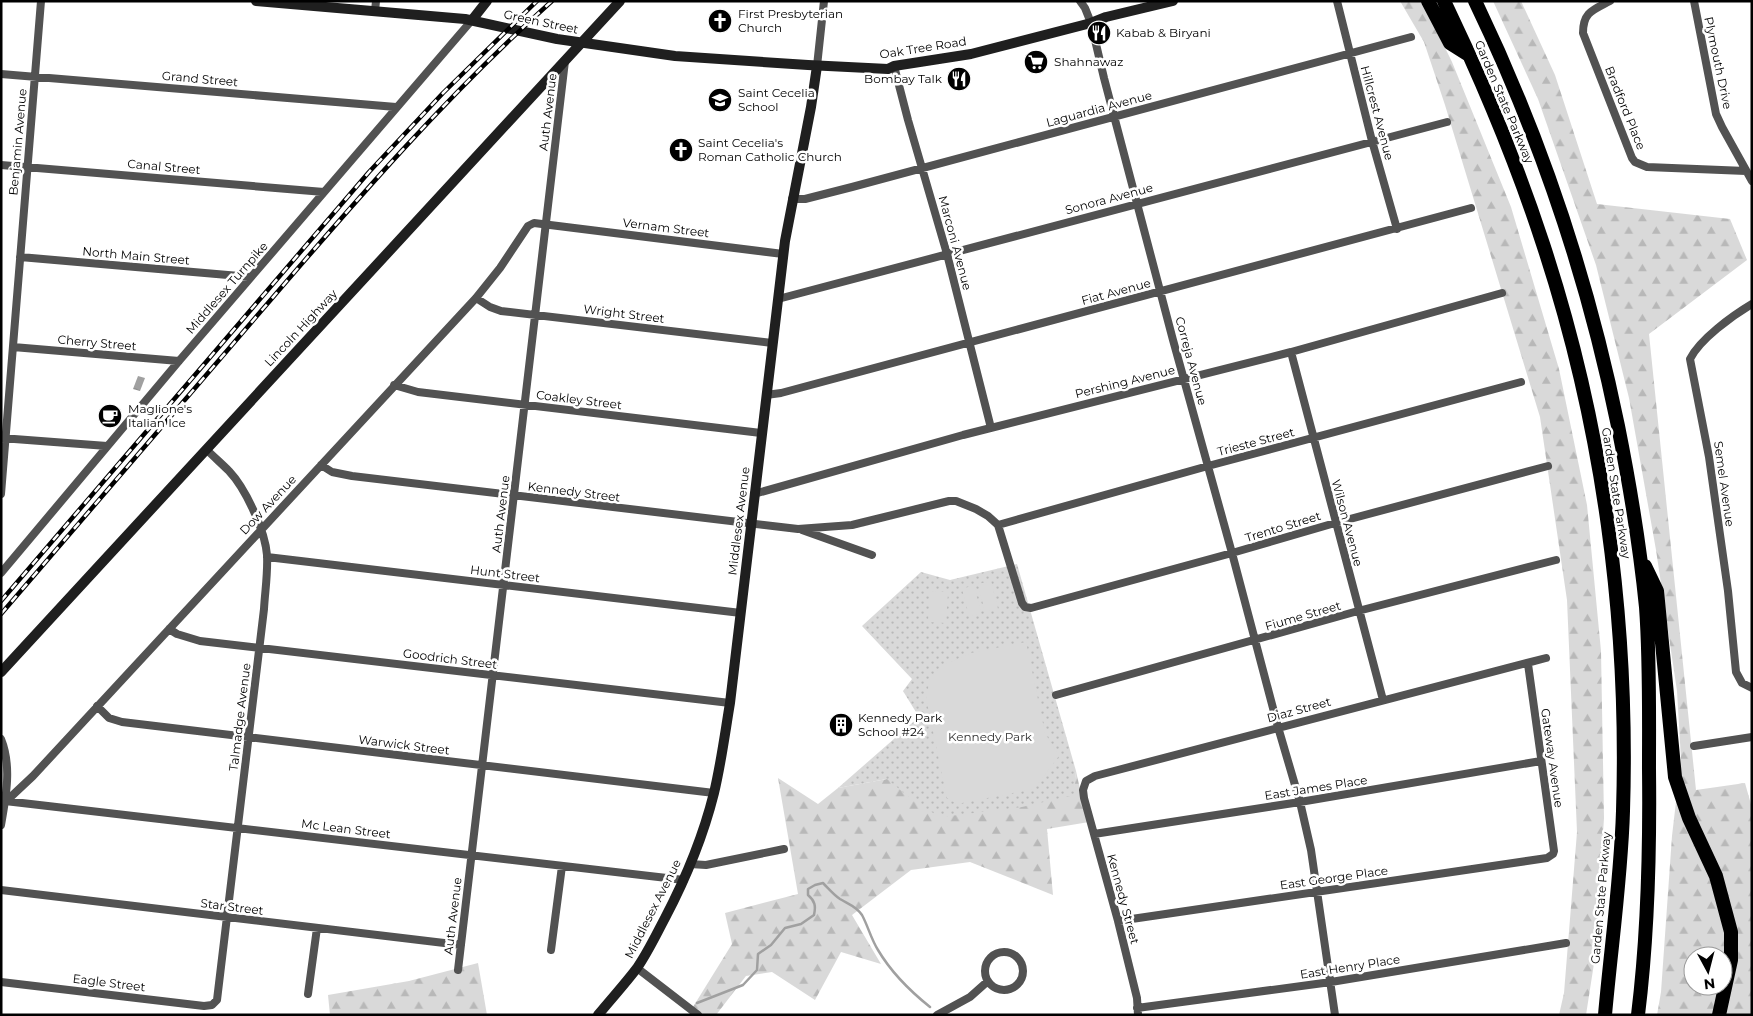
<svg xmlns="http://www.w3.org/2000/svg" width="1753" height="1016" font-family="Montserrat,sans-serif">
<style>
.forest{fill:url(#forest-firs);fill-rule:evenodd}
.park{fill:url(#park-dots)}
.garden{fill:#d9d9d9}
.water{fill:url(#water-ripples)}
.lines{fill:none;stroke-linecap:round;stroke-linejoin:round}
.stream{stroke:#a0a0a0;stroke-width:2.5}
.street{stroke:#525252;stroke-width:8}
.secondary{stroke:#1f1f1f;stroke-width:10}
.highway{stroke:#000;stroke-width:14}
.rail-casing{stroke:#000;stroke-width:4.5}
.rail{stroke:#fff;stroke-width:2.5;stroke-dasharray:8;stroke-linecap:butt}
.labels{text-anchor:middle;stroke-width:5;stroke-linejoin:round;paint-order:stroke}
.poi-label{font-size:12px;fill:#000;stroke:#fff;text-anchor:start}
.street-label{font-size:12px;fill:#000;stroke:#fff}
.park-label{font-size:12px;fill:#303030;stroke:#fff}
</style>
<defs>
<pattern id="forest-firs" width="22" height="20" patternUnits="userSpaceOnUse" patternTransform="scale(1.25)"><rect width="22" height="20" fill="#d9d9d9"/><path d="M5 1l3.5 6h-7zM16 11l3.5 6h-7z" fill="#b8b8b8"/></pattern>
<pattern id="park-dots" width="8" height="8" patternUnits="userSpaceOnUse" patternTransform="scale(1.25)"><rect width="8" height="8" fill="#d9d9d9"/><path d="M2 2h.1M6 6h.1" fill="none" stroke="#b8b8b8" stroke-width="1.8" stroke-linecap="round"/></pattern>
<pattern id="water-ripples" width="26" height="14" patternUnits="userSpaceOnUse" patternTransform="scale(1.25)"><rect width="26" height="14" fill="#a0a0a0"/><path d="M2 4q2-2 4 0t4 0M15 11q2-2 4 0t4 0" fill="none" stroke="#888"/></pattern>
</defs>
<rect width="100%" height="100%" fill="#fff"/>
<!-- forest -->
<path class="forest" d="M1400,1H1422L1452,62L1511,207L1559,369L1587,505L1601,651L1604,818L1595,957L1586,1015H1559L1564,993L1577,832L1567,600L1540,417L1445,105L1424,42Z
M1493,1H1521L1555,75L1597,204L1730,219L1747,260L1649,334L1696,790L1745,783L1752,808V1015H1657L1661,992L1672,836L1681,759L1677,691L1656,550L1629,398L1596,265L1538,99ZM1693,956H1723V986H1693Z
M1076,771L1082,798L1089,822L1047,829L1053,895L970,862L911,870L852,915L881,964L841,952L815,1000L772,972L746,976L716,1015H688L732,944L725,913L798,894L778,778L818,804L838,788L887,779L1073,795Z
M478,963L487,1015H330L328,995L409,981Z"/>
<!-- park -->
<path class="park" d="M1017,564L1076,771L1074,795L1022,807L941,817L920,806L887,779L838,788L919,717L903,691L912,679L862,626L921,572L950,580Z"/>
<!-- garden -->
<path class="garden" d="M991,581L998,609L985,612L978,584Z
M974,585L981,613L969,616L962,589Z
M930,591L948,592L946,623L928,622Z
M1026,642L1045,733L1059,756L1034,789L957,804L947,798L926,698L930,679L941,666L971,653Z"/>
<!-- water -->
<path class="water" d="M138,376L145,378L140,391L133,389Z"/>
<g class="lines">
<!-- stream -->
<path class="stream" d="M697,1003L743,985L757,970L758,954L771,945L785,928L801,924L814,915C816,906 815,901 808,895V889L815,885L823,883C829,889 834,895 840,899C848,904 856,906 862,915C868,926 871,939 878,950C891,972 910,991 930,1007"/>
<!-- street -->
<path class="street" d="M1080,1L1085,8L1091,23L1104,78L1173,340L1232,553L1278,727L1300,802L1311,850L1335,1015
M1337,1L1372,141L1397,229
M1610,1C1593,10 1583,12 1583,33L1632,158L1635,162L1647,167L1746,171
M1694,1L1716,114L1722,127L1752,181
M375,11L376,1
M817,66L824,1
M894,66L908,120L947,254L991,428
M1,74L396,107
M1,165L324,192
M792,199H805L852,187L1411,37
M20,257L251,277
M476,298L490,307L501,311L772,343
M778,299L1447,122
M1752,304C1732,316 1700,339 1690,359L1709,457L1728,591L1736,672L1742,683L1752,688
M13,347L179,361
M1291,352L1383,700
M394,385L418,392L761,433
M766,395L781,393L1471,208
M1,438L107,446
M321,465L332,472L352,476L798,529L852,525L949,501H956L976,509L988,516L998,525L1022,603L1025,607L1031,608L1232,553L1335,523L1548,466
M1,494L41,1
M754,494L963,435L1291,352L1502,293
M998,525L1208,466L1521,382
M802,530L872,555
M267,557L741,613
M1,573L179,361L472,20
M169,629L177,634L200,641L730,703
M1056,695L1358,611L1556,560
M97,706L109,718L122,722L714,793
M1,739C12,766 6,797 1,825
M1694,746L1752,737
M5,801L684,880
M1,806L33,776L476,298L500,268L528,226L534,223L783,254
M1094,834L1300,802L1541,761
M690,864L706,865L784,849
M1,890L461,945
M1118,921L1547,858L1553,854L1554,851L1528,664
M551,950L562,866
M985 971a19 19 0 1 1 38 0a19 19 0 1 1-38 0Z
M637,968L698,1015
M458,970L565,61
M1,982L204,1006L212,1005L217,1000L264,609C265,591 268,573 267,555C265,531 246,489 229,471C222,464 214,457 207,450
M308,994L317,928
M1137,1008L1331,982L1566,943
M937,1015L970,997L988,981
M1138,1015L1137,998L1118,921L1084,798L1083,790L1086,781L1095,776L1546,658"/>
<!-- secondary -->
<path class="secondary" d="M256,1L465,19L557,39L675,56L808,65L888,69L894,66L971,54L1091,23L1106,17L1173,1
M472,20L487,1
M1,672L620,1
M598,1015C611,999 625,984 637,968C648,952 656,935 665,918C686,878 703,837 714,793C721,764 725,733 730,703L785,241L811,107L817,66"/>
<!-- highway -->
<path class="highway" d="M1428,1L1450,43L1469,55
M1444,1C1482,80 1516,161 1543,244C1603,426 1629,620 1623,811C1621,879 1611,947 1605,1015
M1475,1C1540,136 1588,279 1618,426C1630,486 1640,547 1646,607C1650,661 1649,716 1649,769C1650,851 1648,934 1638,1015
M1645,566L1657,591L1675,777L1689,818L1716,876L1731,932V960L1719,1015"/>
<!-- rail casing -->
<g class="rail-casing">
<path id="rail" d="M1,601L369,172L443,93L537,1
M1,614C90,510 179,407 268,303C358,198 449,93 552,1"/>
</g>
<!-- rail -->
<use href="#rail" class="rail"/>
</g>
<!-- icons -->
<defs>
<g id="church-disc" transform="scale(1.25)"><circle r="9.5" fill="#000" stroke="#fff"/><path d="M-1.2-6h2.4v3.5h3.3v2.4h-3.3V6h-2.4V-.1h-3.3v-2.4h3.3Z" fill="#fff"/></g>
<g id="restaurant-disc" transform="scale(1.25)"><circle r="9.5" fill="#000" stroke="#fff"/><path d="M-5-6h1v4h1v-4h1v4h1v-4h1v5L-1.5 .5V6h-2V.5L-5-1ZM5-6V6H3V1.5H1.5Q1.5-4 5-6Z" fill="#fff"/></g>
<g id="supermarket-disc" transform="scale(1.25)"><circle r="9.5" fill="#000" stroke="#fff"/><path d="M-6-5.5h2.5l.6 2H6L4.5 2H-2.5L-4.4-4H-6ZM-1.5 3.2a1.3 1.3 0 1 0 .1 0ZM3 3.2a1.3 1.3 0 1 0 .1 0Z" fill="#fff"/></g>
<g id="school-disc" transform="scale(1.25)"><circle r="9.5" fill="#000" stroke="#fff"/><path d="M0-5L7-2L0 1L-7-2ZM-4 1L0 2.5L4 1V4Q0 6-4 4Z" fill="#fff"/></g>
<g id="cafe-disc" transform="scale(1.25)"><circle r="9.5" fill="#000" stroke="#fff"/><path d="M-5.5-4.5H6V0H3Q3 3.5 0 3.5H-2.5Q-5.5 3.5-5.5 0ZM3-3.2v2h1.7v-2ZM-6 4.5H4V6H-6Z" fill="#fff"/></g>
<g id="building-disc" transform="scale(1.25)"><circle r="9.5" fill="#000" stroke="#fff"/><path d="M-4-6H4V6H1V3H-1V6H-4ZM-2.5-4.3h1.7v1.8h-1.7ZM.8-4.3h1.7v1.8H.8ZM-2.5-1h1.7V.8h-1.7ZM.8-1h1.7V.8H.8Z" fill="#fff"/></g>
</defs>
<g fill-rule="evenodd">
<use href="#church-disc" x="720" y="21"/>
<use href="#restaurant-disc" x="1099" y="33"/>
<use href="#supermarket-disc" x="1036" y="62"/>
<use href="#restaurant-disc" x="959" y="79"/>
<use href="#school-disc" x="720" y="100"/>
<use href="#church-disc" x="681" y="150"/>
<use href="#cafe-disc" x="110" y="416"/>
<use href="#building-disc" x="841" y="725"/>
</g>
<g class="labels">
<!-- poi labels -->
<g class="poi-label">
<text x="738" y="18">First Presbyterian<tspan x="738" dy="14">Church</tspan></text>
<text x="1116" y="37">Kabab &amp; Biryani</text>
<text x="1054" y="66">Shahnawaz</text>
<text x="942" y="83" text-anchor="end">Bombay Talk</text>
<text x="738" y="97">Saint Cecelia<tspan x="738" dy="14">School</tspan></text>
<text x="698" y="147">Saint Cecelia's<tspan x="698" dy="14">Roman Catholic Church</tspan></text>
<text x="128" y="413">Maglione's<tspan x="128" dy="14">Italian Ice</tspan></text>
<text x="858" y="722">Kennedy Park<tspan x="858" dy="14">School #24</tspan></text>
</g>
<!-- street labels -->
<g class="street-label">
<text transform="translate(541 22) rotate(12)" y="4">Green Street</text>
<text transform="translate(923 48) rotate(-9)" y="4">Oak Tree Road</text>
<text transform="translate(1718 63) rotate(78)" y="4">Plymouth Drive</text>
<text transform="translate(200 79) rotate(5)" y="4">Grand Street</text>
<text transform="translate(1504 102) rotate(67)" y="4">Garden State Parkway</text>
<text transform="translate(1625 108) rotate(68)" y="4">Bradford Place</text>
<text transform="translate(1099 109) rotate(-15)" y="4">Laguardia Avenue</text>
<text transform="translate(548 112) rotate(-83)" y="4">Auth Avenue</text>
<text transform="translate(1377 113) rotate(75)" y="4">Hillcrest Avenue</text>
<text transform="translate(18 142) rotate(-85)" y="4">Benjamin Avenue</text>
<text transform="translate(164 167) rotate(5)" y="4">Canal Street</text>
<text transform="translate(1109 199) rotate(-15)" y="4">Sonora Avenue</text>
<text transform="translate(666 228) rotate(7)" y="4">Vernam Street</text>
<text transform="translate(955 243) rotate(75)" y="4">Marconi Avenue</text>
<text transform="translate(136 256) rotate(5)" y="4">North Main Street</text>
<text transform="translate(227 288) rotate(-49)" y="4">Middlesex Turnpike</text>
<text transform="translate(1116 292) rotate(-15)" y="4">Fiat Avenue</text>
<text transform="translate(624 314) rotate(7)" y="4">Wright Street</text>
<text transform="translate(301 328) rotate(-47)" y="4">Lincoln Highway</text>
<text transform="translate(97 343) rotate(5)" y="4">Cherry Street</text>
<text transform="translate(1191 361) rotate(75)" y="4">Correja Avenue</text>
<text transform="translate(1125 382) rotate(-14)" y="4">Pershing Avenue</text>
<text transform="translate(579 400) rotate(7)" y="4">Coakley Street</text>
<text transform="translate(1256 442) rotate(-15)" y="4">Trieste Street</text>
<text transform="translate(1724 484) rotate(82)" y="4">Semel Avenue</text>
<text transform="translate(574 492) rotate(7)" y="4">Kennedy Street</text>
<text transform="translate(1616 493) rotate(81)" y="4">Garden State Parkway</text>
<text transform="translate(268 505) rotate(-47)" y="4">Dow Avenue</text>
<text transform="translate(501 514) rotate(-83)" y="4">Auth Avenue</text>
<text transform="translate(739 521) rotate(-83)" y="4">Middlesex Avenue</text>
<text transform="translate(1347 523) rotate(75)" y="4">Wilson Avenue</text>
<text transform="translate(1283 527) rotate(-17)" y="4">Trento Street</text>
<text transform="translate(505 574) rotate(7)" y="4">Hunt Street</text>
<text transform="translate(1303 616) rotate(-16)" y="4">Fiume Street</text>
<text transform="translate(450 659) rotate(7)" y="4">Goodrich Street</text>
<text transform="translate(1299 710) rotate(-15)" y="4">Diaz Street</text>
<text transform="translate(240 717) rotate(-83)" y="4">Talmadge Avenue</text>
<text transform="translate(404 745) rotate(7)" y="4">Warwick Street</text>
<text transform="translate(1552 758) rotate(82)" y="4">Gateway Avenue</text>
<text transform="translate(1316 788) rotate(-9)" y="4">East James Place</text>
<text transform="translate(346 829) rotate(7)" y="4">Mc Lean Street</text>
<text transform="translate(1334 878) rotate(-8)" y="4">East George Place</text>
<text transform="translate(1601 898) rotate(-85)" y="4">Garden State Parkway</text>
<text transform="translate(1123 899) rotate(75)" y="4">Kennedy Street</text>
<text transform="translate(232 907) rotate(7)" y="4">Star Street</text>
<text transform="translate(653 909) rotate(-63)" y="4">Middlesex Avenue</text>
<text transform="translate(453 916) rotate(-83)" y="4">Auth Avenue</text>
<text transform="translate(1350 967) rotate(-9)" y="4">East Henry Place</text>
<text transform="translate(109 983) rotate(7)" y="4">Eagle Street</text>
</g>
<!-- park labels -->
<g class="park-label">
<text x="990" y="741">Kennedy Park</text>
</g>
</g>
<!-- border -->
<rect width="1753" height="1016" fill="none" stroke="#000000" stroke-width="5"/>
<!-- north arrow -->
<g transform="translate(1708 971) rotate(173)"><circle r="24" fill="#ffffff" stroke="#999999"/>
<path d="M0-4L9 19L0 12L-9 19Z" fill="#000000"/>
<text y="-8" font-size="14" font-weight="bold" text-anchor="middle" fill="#000000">N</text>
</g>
</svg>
